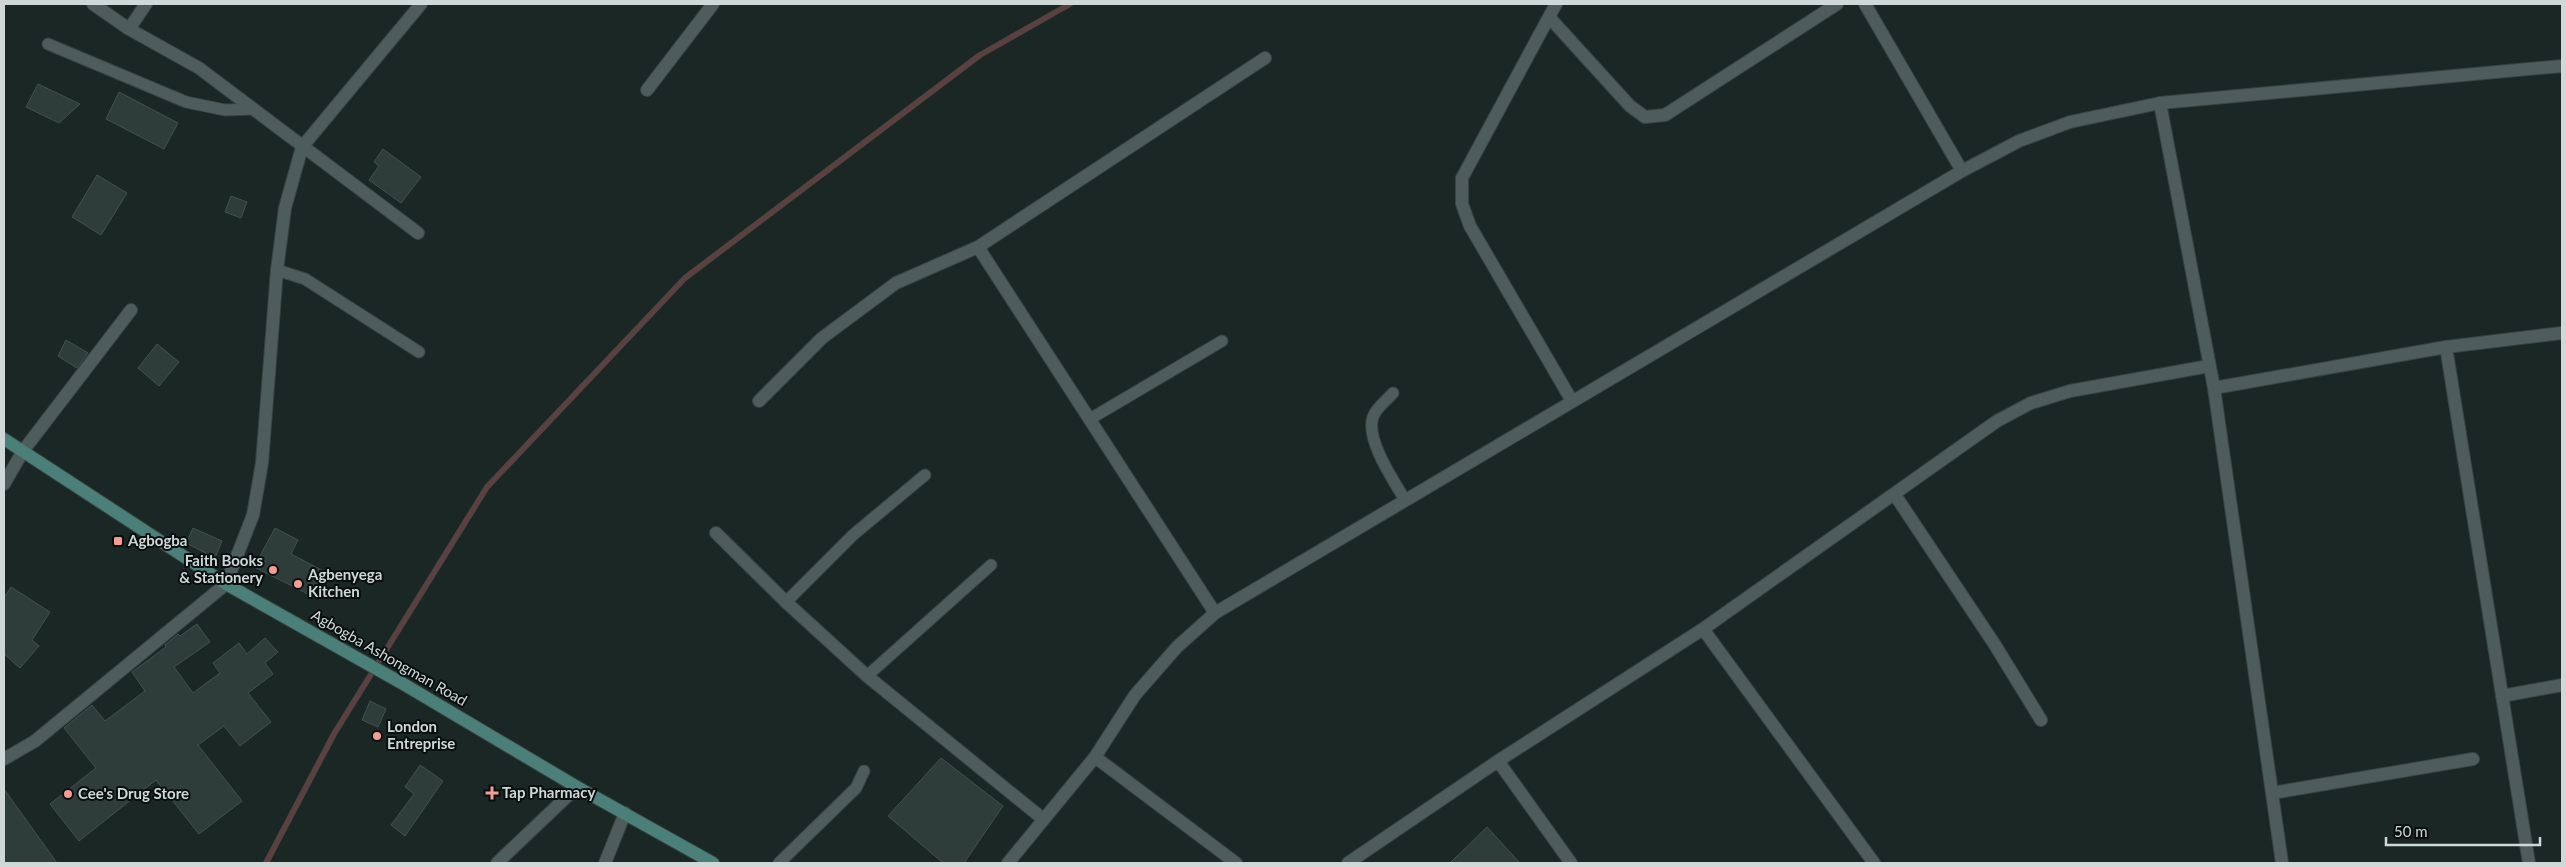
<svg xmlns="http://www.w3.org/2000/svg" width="2566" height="867" font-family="Lato,sans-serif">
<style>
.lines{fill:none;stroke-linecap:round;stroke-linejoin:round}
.stream{stroke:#584140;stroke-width:6}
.building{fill:#2e3c3a;stroke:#42504e}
.lane-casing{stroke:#394442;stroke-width:13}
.street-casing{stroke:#394442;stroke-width:14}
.secondary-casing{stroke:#394442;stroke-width:14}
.lane{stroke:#4e5d5b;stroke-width:11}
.street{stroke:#4e5d5b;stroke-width:12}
.secondary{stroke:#4a7f7a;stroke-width:12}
.poi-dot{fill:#f59c94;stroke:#090f0e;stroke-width:2}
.labels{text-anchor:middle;stroke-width:4;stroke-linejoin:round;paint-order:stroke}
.poi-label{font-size:15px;font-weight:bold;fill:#d0d8d7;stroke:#090f0e;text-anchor:start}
.street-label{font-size:15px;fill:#d0d8d7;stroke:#090f0e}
</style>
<rect width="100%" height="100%" fill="#1a2725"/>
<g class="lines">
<!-- stream -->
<path class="stream" d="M266,863L334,734L487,487L685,278L980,55L1070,4"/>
</g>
<!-- building -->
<path class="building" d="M38,84L80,104L59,123L26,107Z
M119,92L178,123L164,149L106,119Z
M383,149L421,177L401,203L369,180L379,166L374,162Z
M97,175L127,193L101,235L72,217Z
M231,196L247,202L241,218L225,212Z
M66,340L88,353L77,368L58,356Z
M157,344L179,362L159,386L138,368Z
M193,528L222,541L215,558L186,543Z
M275,528L298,540L291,554L329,574L316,598L254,567Z
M11,587L50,612L32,640L39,646L20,668L4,654V598Z
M197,624L210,642L174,667L193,693L220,673L213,663L239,643L247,654L265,638L278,652L265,663L273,674L248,693L271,722L240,746L224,726L198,745L242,801L199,834L156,780L79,841L50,804L96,768L64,728L92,705L105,721L145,691L132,672L166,647L165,645L178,634L180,636Z
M370,701L386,709L378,727L362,720Z
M941,758L1003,806L964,863H943L888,816Z
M420,765L443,781L405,836L391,825L414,794L405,787Z
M4,789L57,863H4Z
M1487,827L1520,863H1450Z"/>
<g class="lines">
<!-- lane casing -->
<g class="lane-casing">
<path id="lane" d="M48,44L186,102L225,110L254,109
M277,270L305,279L419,352
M1393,393C1387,400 1375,409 1373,417C1365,439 1394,481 1405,500
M1090,419L1222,341
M786,602L853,535L925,475
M867,676L991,565
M779,863L856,788L864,771"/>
</g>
<!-- street casing -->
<g class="street-casing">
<path id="street" d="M93,4L129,29L199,68L418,233
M1556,4L1462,178V204L1470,226L1572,401
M1865,4L1962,171
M1549,17L1630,106L1645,117L1665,115L1837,4
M129,29L146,4
M647,90L713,4
M2160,103L2214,388L2282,863
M978,247L1215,613
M2446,347L2529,863
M2214,388L2446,347L2562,333
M759,401L822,338L896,283L978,247L1265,58
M4,484L23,451L131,310
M1895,495L1995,645L2041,720
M716,533L786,602L867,676L1043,819
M1703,629L1874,863
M2502,696L2562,685
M1095,757L1236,863
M4,759L35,741L226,584L253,515L262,463L277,270L285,208L302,147L421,4
M1498,761L1571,863
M2272,793L2473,759
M497,863L577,787
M605,863L625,813
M1008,863L1095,757L1135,695L1177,647L1215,613L1962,171L2019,141L2070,122L2160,103L2562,66
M1348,863L1498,761L1703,629L1997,421L2031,403L2070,391L2209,366"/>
</g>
<!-- secondary casing -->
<g class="secondary-casing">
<path id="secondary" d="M4,439L226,584L405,685L577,787L713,863"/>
</g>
<!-- lane -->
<use href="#lane" class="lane"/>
<!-- street -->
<use href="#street" class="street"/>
<!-- secondary -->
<use href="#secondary" class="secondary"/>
</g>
<!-- markers -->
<g class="poi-dot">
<rect x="113" y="536" width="10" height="10" rx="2.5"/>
<circle cx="273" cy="570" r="5"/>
<circle cx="298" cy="584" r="5"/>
<circle cx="377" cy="736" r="5"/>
<path d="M489.5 785.5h5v5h5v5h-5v5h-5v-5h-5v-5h5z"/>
<circle cx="68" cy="794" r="5"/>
</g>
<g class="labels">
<!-- poi labels -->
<g class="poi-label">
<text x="128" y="546">Agbogba</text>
<text x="263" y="566" text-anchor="end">Faith Books<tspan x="263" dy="17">&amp; Stationery</tspan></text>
<text x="308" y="580">Agbenyega<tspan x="308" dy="17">Kitchen</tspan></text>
<text x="387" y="732">London<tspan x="387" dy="17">Entreprise</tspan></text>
<text x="502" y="798">Tap Pharmacy</text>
<text x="78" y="799">Cee's Drug Store</text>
</g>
<!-- street labels -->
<g class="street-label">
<text transform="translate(389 658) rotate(30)" y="5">Agbogba Ashongman Road</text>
</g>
</g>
<!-- border -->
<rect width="2566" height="867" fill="none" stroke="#d0d8d7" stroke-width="10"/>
<!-- scale -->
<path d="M2386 837v8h154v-8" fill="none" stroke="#d0d8d7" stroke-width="2.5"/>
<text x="2394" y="837" font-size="15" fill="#d0d8d7" stroke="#090f0e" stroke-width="4" paint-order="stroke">50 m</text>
</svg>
